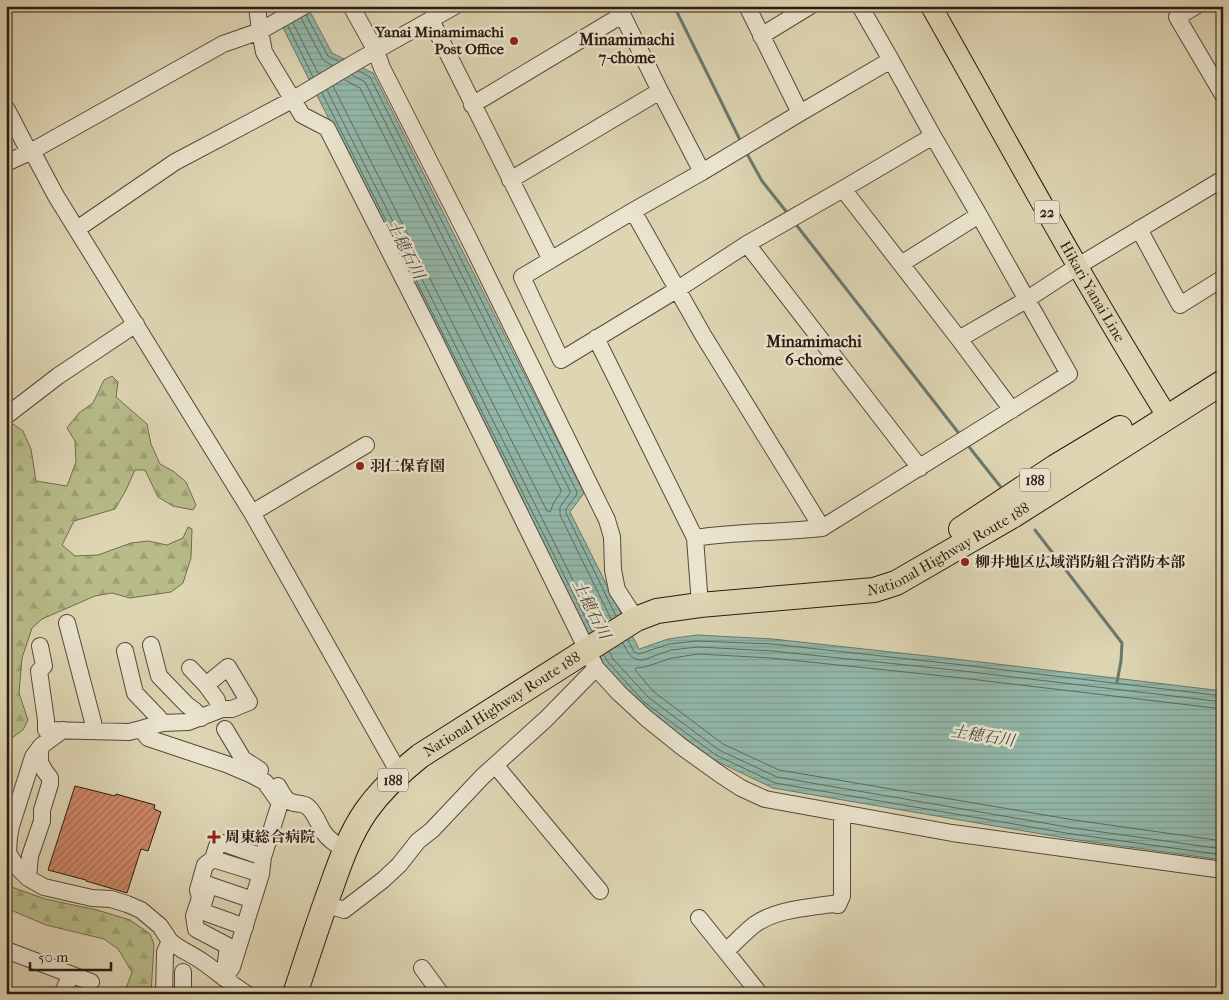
<svg xmlns="http://www.w3.org/2000/svg" width="1229" height="1000" font-family="'IM FELL French Canon','Noto Serif JP',serif">
<style>
.forest{fill:url(#forest-firs);stroke:#716b4e}
.water{fill:url(#water-rules);stroke:#69796e}
.lines{fill:none;stroke-linecap:round;stroke-linejoin:round}
.shore{stroke:#5f6a5e;stroke-width:1}
.stream{stroke:#69796e;stroke-width:3}
.building{fill:url(#building-hatch);stroke:#2b1a12}
.minor-casing{stroke:#58493a;stroke-width:18}
.major-casing{stroke:#2b1a12;stroke-width:22}
.highway-casing{stroke:#2b1a12;stroke-width:26}
.minor{stroke:#eae4ce;stroke-width:16}
.major{stroke:#ded5b3;stroke-width:20}
.highway{stroke:#ded5b3;stroke-width:24}
.poi-dot{fill:#8f2418;stroke:#eae4ce;stroke-width:2}
.labels{text-anchor:middle;stroke-width:5;stroke-linejoin:round;paint-order:stroke}
.shield{fill:#eae4ce;stroke:#64574a;stroke-width:1}
.shield-label{font-size:14px;font-weight:bold;fill:#2b1a12}
.poi-label{font-size:15px;font-weight:bold;fill:#2b1a12;stroke:#eae4ce;text-anchor:start}
.street-label{font-size:15px;fill:#2b1a12;stroke:#eae4ce}
.neighbourhood-label{font-size:16px;font-weight:bold;fill:#2b1a12;stroke:#eae4ce}
.water-label{font-size:16px;font-style:italic;fill:#4a4a40;stroke:#eae4ce}
</style>
<defs>
<pattern id="forest-firs" width="22" height="20" patternUnits="userSpaceOnUse" patternTransform="scale(1.25)"><rect width="22" height="20" fill="#b7bc89"/><path d="M5 1l3.5 6h-7zM16 11l3.5 6h-7z" fill="#9ea175"/></pattern>
<pattern id="water-rules" width="6" height="5" patternUnits="userSpaceOnUse" patternTransform="scale(1.25)"><rect width="6" height="5" fill="#93b9ab"/><path d="M0 2.5h6" fill="none" stroke="#7f9e92"/></pattern>
<pattern id="building-hatch" width="6" height="6" patternUnits="userSpaceOnUse" patternTransform="scale(1.25)"><rect width="6" height="6" fill="#d08869"/><path d="M-1 1l2-2M0 6l6-6M5 7l2-2" fill="none" stroke="#a96e55"/></pattern>
</defs>
<rect width="100%" height="100%" fill="#ded5b3"/>
<filter id="stains"><feTurbulence type="fractalNoise" baseFrequency=".004" numOctaves="4"/><feColorMatrix values="0 0 0 0 .2 0 0 0 0 .09 0 0 0 0 .02 0 0 0 .5 -.17"/></filter>
<radialGradient id="worn" r=".72"><stop offset=".6" stop-color="#630" stop-opacity="0"/><stop offset="1" stop-color="#630" stop-opacity=".3"/></radialGradient>
<!-- forest -->
<path class="forest" d="M112,376L118,382L116,397L147,424L151,444L160,464L173,471L186,482L196,505L193,510L173,506L158,497L145,470H135L126,490L115,509L74,521L62,545L75,556L98,555L131,543L148,541L167,545L183,538L188,527L192,529L191,558L183,583L171,592L130,598L112,593L95,596L42,619L32,628L22,658L19,693L28,720L23,730L6,742V428L13,424L23,431L31,449L36,481L67,486L76,462L75,441L67,428L79,413L93,403L104,380Z
M6,885L45,899L97,910L130,920L150,934L154,944L151,994H124L132,972L118,949L104,939L46,925L6,908Z"/>
<!-- water -->
<path class="water" d="M272,6H307L332,53L373,73L584,493L570,512L639,649L668,639L697,635L773,639L955,659L1223,691V860L1071,839L773,788L714,760L641,706L604,665Z"/>
<g class="lines">
<!-- shore -->
<path class="shore" d="M306,15L328,56L338,61
M301,18L322,58L326,62L332,65
M293,23L318,73
M288,26L313,77
M359,71L370,77L577,492V494L566,509V513L616,616
M352,75L365,82L570,491V493L560,507V515L611,619
M333,86L547,511L550,512L554,502L561,492V490L360,88L345,80
M327,90L597,628
M322,93L592,631
M628,640L634,652L639,654L669,644L697,641L772,644L954,664L1223,696
M623,643C628,652 631,661 643,660L671,650L698,647L772,651L954,670L1223,702
M609,651L613,659L649,698L719,750L777,777L1073,828L1223,849
M604,655L608,662L644,702L716,755L775,783L1072,834L1223,855
M1223,709L953,677L771,658L698,654L672,658L645,667L636,668L635,670L654,692L723,744L779,770L1074,820L1223,841"/>
<!-- stream -->
<path class="stream" d="M674,6L741,142
M746,152L762,181L789,215
M794,222L961,436
M966,443L1000,486
M1035,530L1122,643L1121,661L1117,682"/>
</g>
<!-- building -->
<path class="building" d="M75,786L115,796L116,794L155,805L154,809L161,812L148,851L141,849L127,893L86,881V880L48,870Z"/>
<g class="lines">
<!-- minor casing -->
<g class="minor-casing">
<path id="minor" d="M257,6L260,31L264,52L302,115L327,128L436,343L596,668L619,693L646,718L682,747L721,775L741,788L765,799L952,833L1223,870
M351,6L376,51L382,68L469,239L607,520L612,537L613,570L617,590L636,619
M618,6L660,91L702,172
M747,6L800,113
M1196,6L1177,17L1223,95
M431,20L551,260
M761,36L810,6
M891,60L933,136
M472,105L622,15
M6,108L26,146L32,151L56,196L252,513L394,764L401,771
M6,163L32,151L223,44L260,31L304,6
M510,180L660,91
M843,189L959,339L1012,410
M633,211L703,335L822,528
M77,229L175,162L292,100L361,59L455,6
M1139,229L1180,305L1223,278
M747,244L920,468
M901,264L979,215
M596,338L695,538L700,605
M959,339L1026,300L1078,266L1223,179
M6,416L58,376L136,324
M252,513L366,445
M695,538C737,531 780,533 822,528L1069,374L979,215L933,136L843,189L747,244L678,289L561,360L522,277L633,211L702,172L800,113L891,60L860,6
M67,623L93,722V731
M151,645L159,676L187,705L194,710L201,718
M40,646L44,666L39,671L46,720V730L129,732L141,729L148,738L226,764L252,775L265,782L280,803L263,857L261,874
M125,651L135,693L158,717L162,723
M190,668L206,685L217,700
M141,729L162,723L188,722L222,709H232L249,702L228,667L206,685
M225,729L243,759L260,770
M63,730L41,746L33,757L11,826L9,837L8,853L17,867L28,878L44,887L92,898L111,899L127,904L141,910L160,926L170,941
M496,766L600,891
M278,786C281,791 284,798 289,801C295,805 302,802 308,807C315,813 319,825 324,833C330,841 337,845 345,850
M213,859L261,874L232,967L224,978L228,946L196,929L194,916L200,898L198,890L205,865Z
M213,859L217,846L223,843L263,857
M28,878L30,856L42,821V810L50,784V778L44,770L40,762V754L41,746
M325,904L344,910L383,880L399,865L418,841L432,830L483,776L546,719L596,668
M699,918L759,993
M245,927L201,911L209,885L253,900
M6,950L91,982
M726,951C735,943 744,933 754,925C776,909 806,908 832,904L838,905L842,896V821L843,813
M422,968L441,994
M6,994H7
M62,994L71,975
M164,994L165,952L170,941C180,950 192,954 203,962C218,972 231,985 247,994
M183,994V972"/>
</g>
<!-- major casing -->
<g class="major-casing">
<g id="major">
<path id="s1" d="M931,6C1009,144 1084,283 1167,416"/>
</g>
</g>
<!-- highway casing -->
<g class="highway-casing">
<g id="highway">
<path d="M961,529L1055,467L1120,428"/>
<path id="s2" d="M295,994C307,958 318,923 331,888C340,862 350,834 366,811C381,790 400,772 420,756L636,619L657,611L700,605L874,590L896,583L1014,515L1223,382"/>
</g>
</g>
<!-- minor -->
<use href="#minor" class="minor"/>
<!-- major -->
<use href="#major" class="major"/>
<!-- highway -->
<use href="#highway" class="highway"/>
</g>
<!-- markers -->
<g class="poi-dot">
<circle cx="514" cy="41" r="5"/>
<circle cx="360" cy="466" r="5"/>
<circle cx="965" cy="562" r="5"/>
<path d="M211.5 829.5h5v5h5v5h-5v5h-5v-5h-5v-5h5z"/>
</g>
<g class="labels">
<!-- shield labels -->
<g class="shield">
<rect x="1034.5" y="200.5" width="25" height="23" rx="4"/>
<rect x="1020" y="468.5" width="30" height="23" rx="4"/>
<rect x="378" y="768.5" width="30" height="23" rx="4"/>
</g>
<g class="shield-label">
<text x="1047" y="217">22</text>
<text x="1035" y="485">188</text>
<text x="393" y="785">188</text>
</g>
<!-- poi labels -->
<g class="poi-label">
<text x="504" y="37" text-anchor="end">Yanai Minamimachi<tspan x="504" dy="17">Post Office</tspan></text>
<text x="370" y="471">羽仁保育園</text>
<text x="975" y="567">柳井地区広域消防組合消防本部</text>
<text x="225" y="842">周東総合病院</text>
</g>
<!-- street labels -->
<g class="street-label">
<text dy="5" stroke="none"><textPath href="#s1" startOffset="328">Hikari Yanai Line</textPath></text>
<text dy="5" stroke="none"><textPath href="#s2" startOffset="855">National Highway Route 188</textPath></text>
<text dy="5" stroke="none"><textPath href="#s2" startOffset="371">National Highway Route 188</textPath></text>
</g>
<!-- neighbourhood labels -->
<g class="neighbourhood-label">
<text x="627" y="45">Minamimachi<tspan x="627" dy="18">7-chome</tspan></text>
<text x="814" y="347">Minamimachi<tspan x="814" dy="18">6-chome</tspan></text>
</g>
<!-- water labels -->
<g class="water-label">
<text transform="translate(406 249) rotate(63)" y="6">土穂石川</text>
<text transform="translate(592 609) rotate(63)" y="6">土穂石川</text>
<text transform="translate(983 735) rotate(9)" y="6">土穂石川</text>
</g>
</g>
<!-- margin -->
<rect width="1229" height="1000" fill="none" stroke="#ded5b3" stroke-width="25"/>
<rect x="8" y="8" width="1214" height="985" fill="none" stroke="#2b1a12" stroke-width="2.5"/>
<rect x="12" y="12" width="1204" height="975" fill="none" stroke="#2b1a12"/>
<!-- scale -->
<path d="M30 962v8h81v-8" fill="none" stroke="#2b1a12" stroke-width="2.5"/>
<text x="38" y="962" font-size="15" fill="#2b1a12" stroke="#eae4ce" stroke-width="4" paint-order="stroke">50 m</text>
<rect width="100%" height="100%" filter="url(#stains)"/>
<rect width="100%" height="100%" fill="url(#worn)"/>
</svg>
